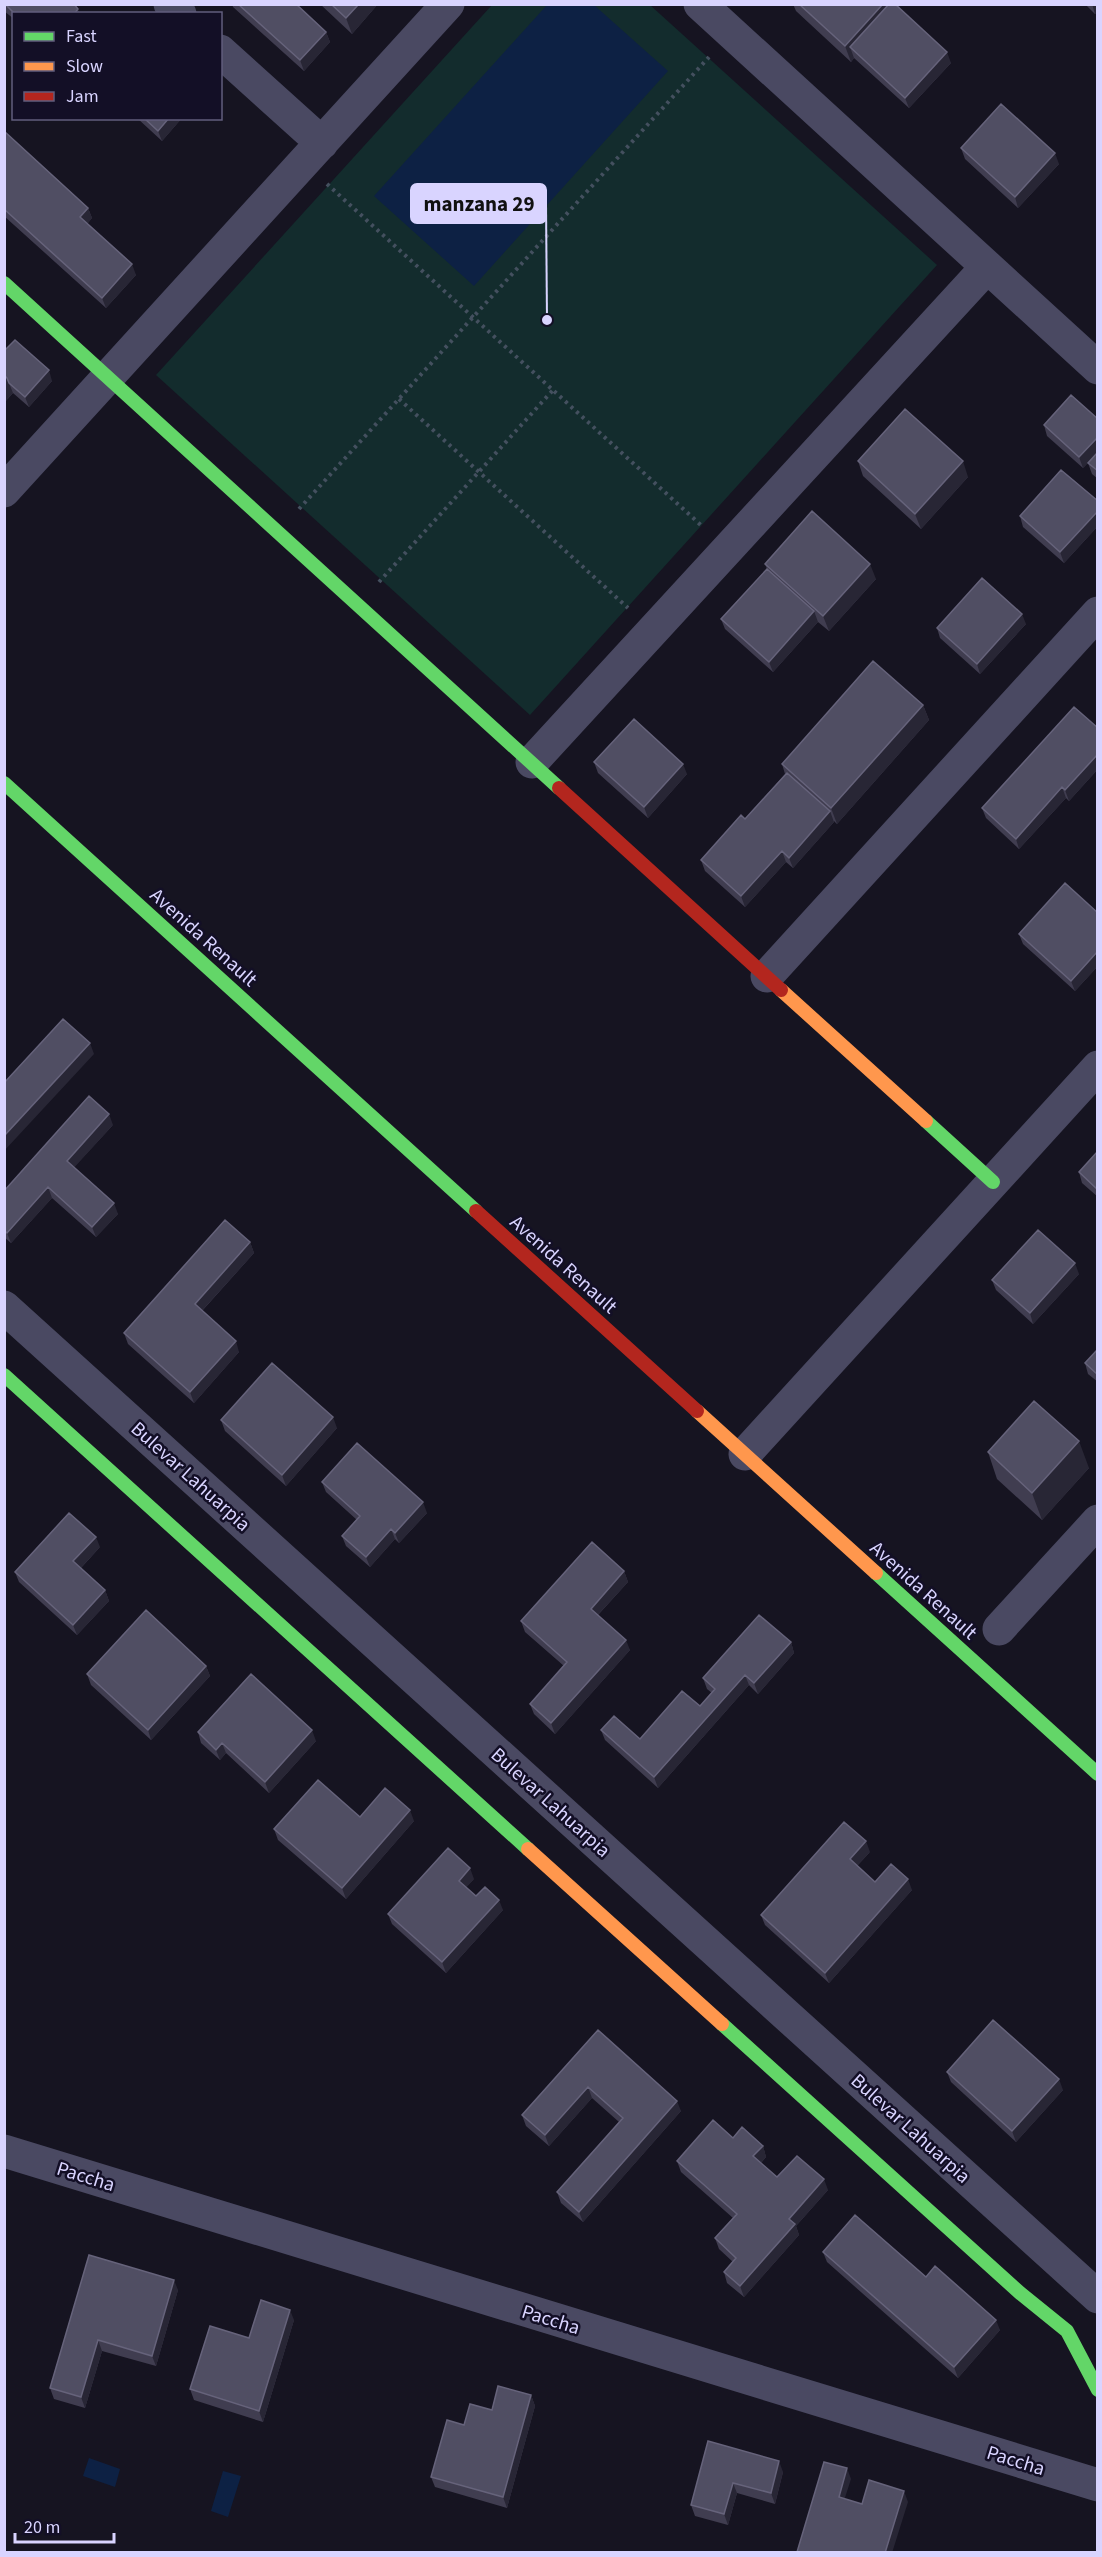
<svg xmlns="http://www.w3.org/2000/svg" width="1102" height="2557" font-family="'Source Sans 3',sans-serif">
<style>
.green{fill:#132c2d}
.water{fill:#0d2144}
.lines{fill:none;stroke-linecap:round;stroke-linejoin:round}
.path{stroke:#44505f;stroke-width:4;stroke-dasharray:3 4.5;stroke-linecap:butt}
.street{stroke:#4a4962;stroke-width:33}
.fast{stroke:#63d668;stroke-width:14}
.slow{stroke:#ff974d;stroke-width:14}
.jam{stroke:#b3261e;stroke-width:14}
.wall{fill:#403d50}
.shaded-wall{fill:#282635}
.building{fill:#504e63;stroke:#66637b;stroke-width:1.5}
.labels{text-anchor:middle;stroke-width:5;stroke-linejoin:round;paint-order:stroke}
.street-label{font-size:20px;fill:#d9d4ff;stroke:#130f26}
.leader{fill:none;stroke:#d9d4ff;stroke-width:2}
.callout-dot{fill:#d9d4ff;stroke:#130f26;stroke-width:2}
.callout{fill:#d9d4ff;stroke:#d9d4ff;stroke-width:2}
.callout-label{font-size:21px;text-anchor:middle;font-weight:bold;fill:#111}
</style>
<rect width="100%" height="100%" fill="#161421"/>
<!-- green -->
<path class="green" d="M492,5H650L937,265L530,715L156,375Z"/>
<!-- water -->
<path class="water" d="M547,5H594L668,71L474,286L374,196Z
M89,2458L120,2469L115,2487L83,2476Z
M223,2471L241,2476L228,2517L211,2511Z"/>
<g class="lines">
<!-- path -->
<path class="path" d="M327,184L703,527
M399,399L628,608
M299,509L709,57
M379,582L553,390"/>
<!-- street -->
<path class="street" d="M170,4L180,14
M700,4L1098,368
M220,51L322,143
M4,491L448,4
M532,762L987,267
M767,976L1098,613
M4,1307L1098,2297
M745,1454L1098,1067
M999,1629L1098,1521
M4,2151L1098,2485"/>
<!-- fast -->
<path class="fast" d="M4,283L559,788
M4,783L476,1211
M926,1121L993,1182
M4,1375L528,1849
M876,1573L1098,1774
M722,2024L1020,2293L1067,2331L1098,2390"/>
<!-- slow -->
<path class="slow" d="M781,990L926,1121
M697,1411L876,1573
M528,1849L722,2024"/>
<!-- jam -->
<path class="jam" d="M559,788L781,990
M476,1211L697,1411"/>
</g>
<!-- wall -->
<path class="wall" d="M4,4H74L80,14H14V19L4,11Z
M232,4H296L326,32L330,42L304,71L233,7Z
M320,4H378L352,34Z
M793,4H896L951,63L909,108L854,58L851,62L796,11Z
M1085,4H1098V11L1095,14Z
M137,118H182L162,141Z
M4,131L88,208L92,218L87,224L136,275L106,308L4,216Z
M961,148L1059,164L1018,208L965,159Z
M4,351L52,381L29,407L13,393L4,403Z
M1044,425L1098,452L1083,468L1047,436Z
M1098,452V479L1092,474L1088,463Z
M858,461L968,477L921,529L863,476Z
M1098,501V526L1064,563L1023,527L1020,516Z
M765,564L876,579L829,631L818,622L773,672L725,629L721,619L767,569Z
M1026,624L980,674L940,638L937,628Z
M923,705L929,720L837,824L834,821V822L793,868L786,862L745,907L705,871L701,860L745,819L785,774L782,764Z
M1098,728V769L1069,801L1066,798L1019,849L986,818L982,808Z
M594,762L687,774L648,818L598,773Z
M1098,913V966L1075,991L1023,944L1019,934Z
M113,1125L74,1167L118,1214L96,1237L52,1198L11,1243L4,1237V1191Z
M1098,1151V1197L1082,1183L1079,1172Z
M250,1242L254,1253L202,1311L239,1352L194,1403L128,1344L124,1333Z
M1079,1274L1033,1324L996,1290L992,1280Z
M1098,1349V1382L1088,1374L1085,1363Z
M221,1420L337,1428L286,1486L225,1431Z
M988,1452L1089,1468L1042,1520L997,1479Z
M322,1482L427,1513L399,1543L395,1539L370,1567L346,1546L342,1536L357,1520L326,1492Z
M100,1547L81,1568L105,1590L109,1601L77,1635L19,1582L15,1572Z
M624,1571L628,1582L598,1615L630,1650L555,1734L534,1714L530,1704L564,1666L525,1632L521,1621Z
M791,1642L794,1653L758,1694L749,1685L658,1788L605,1740L601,1730L640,1739L700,1706L712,1693L707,1689L703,1678Z
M206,1666L210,1676L151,1740L91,1685L87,1674Z
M198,1732L316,1741L269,1793L226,1753L220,1760L201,1743Z
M360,1817L414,1821L346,1899L278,1840L274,1829Z
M870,1852L857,1866L875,1882L912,1890L829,1983L765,1925L761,1915Z
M474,1879L466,1887L476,1896L503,1910L446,1973L392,1924L388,1914Z
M598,2030L681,2111L583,2222L561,2203L557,2192L619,2122L592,2098L549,2146L526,2126L522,2115Z
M947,2072L1063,2090L1016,2142L951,2082Z
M733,2138L763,2146L766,2157L761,2163L777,2177L828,2190L796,2226L799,2235L744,2297L727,2283L724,2272L733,2262L719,2249L715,2238L733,2218L681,2172L677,2161Z
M823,2252L926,2277L1000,2330L958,2378L827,2262Z
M89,2255L178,2290L156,2366L102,2351L85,2408L54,2399L50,2388Z
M294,2320L263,2422L194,2400L190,2389L249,2338Z
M531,2395L535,2406L507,2508L435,2487L431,2477L464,2425L492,2410Z
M708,2441L783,2472L775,2504L737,2493L728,2525L695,2516L691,2505Z"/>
<!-- shaded-wall -->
<path class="shaded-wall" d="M359,4H378L352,34L346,18Z
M883,4H896L850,47L854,58L851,62L845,46Z
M1092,4H1095L1098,11L1095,14Z
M78,9L80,14H74Z
M326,32L330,42L304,71L300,60Z
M947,52L951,63L909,108L905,98Z
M169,118H182L162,141L158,131Z
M1055,153L1059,164L1018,208L1015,197Z
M88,208L92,218L84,228L80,217Z
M132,264L136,275L106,308L102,298Z
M49,370L52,381L29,407L25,397Z
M7,378L13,393L4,403V381Z
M1098,437V452L1083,468L1079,457Z
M963,461L968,477L921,529L915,514Z
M1098,511V526L1064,563L1060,552Z
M870,564L876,579L829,631L823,616Z
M814,611L818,622L773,672L769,662Z
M1022,614L1026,624L980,674L977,664Z
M923,705L929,720L837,824L831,808Z
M1098,754V769L1069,801L1065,790Z
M683,764L687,774L648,818L644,807Z
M1062,787L1066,798L1019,849L1016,839Z
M830,811L834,822L793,868L789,858Z
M782,851L786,862L745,907L741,896Z
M1098,951V966L1075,991L1071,981Z
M90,1043L94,1054L4,1151V1136Z
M109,1114L113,1125L71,1171L67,1161Z
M48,1187L52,1198L11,1243L7,1233Z
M114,1203L118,1214L96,1237L92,1227Z
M250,1242L254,1253L198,1315L195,1304Z
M1075,1263L1079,1274L1033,1324L1030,1313Z
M236,1341L239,1352L194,1403L190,1392Z
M333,1417L337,1428L286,1486L282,1475Z
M1079,1441L1089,1468L1042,1520L1032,1493Z
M423,1502L427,1513L399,1543L395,1533Z
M391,1529L395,1539L370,1567L366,1557Z
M96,1537L100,1547L77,1572L73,1561Z
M624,1571L628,1582L594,1619L591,1609Z
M105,1590L109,1601L77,1635L73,1625Z
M626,1640L630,1650L555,1734L551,1723Z
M791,1642L794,1653L758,1694L754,1683Z
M206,1666L210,1676L151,1740L148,1730Z
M745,1675L749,1685L658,1788L654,1777Z
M312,1730L316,1741L269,1793L265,1782Z
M222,1743L226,1753L220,1760L216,1750Z
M410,1810L414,1821L346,1899L342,1888Z
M866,1841L870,1852L853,1870L850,1859Z
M470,1868L474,1879L463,1891L459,1881Z
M908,1879L912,1890L829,1983L825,1973Z
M499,1900L503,1910L446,1973L442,1962Z
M1059,2079L1063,2090L1016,2142L1012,2131Z
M588,2087L592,2098L549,2146L545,2135Z
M677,2101L681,2111L583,2222L579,2212Z
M763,2146L766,2157L757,2167L753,2156Z
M824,2179L828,2190L796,2226L799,2235L744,2297L740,2286L789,2219Z
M174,2280L178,2290L156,2366L152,2356Z
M290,2310L294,2320L263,2422L259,2411Z
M996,2320L1000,2330L958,2378L954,2367Z
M98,2340L102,2351L85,2408L81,2397Z
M531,2395L535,2406L507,2508L503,2497Z
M779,2461L783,2472L775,2504L771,2493Z
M847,2468L851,2479L842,2507L839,2497Z
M733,2483L737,2493L728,2525L724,2514Z
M904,2491L908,2502L892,2553H885Z"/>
<!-- building -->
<path class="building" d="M5,4H74L78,9L74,14H15Z
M238,4H296L326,32L300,60Z
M331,4H359L346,18Z
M799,4H883L845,46Z
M889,4H895L947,52L905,98L850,47Z
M1001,104L1055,153L1015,197L961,148Z
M144,118H169L158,131Z
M4,131L88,208L80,217L132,264L102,298L4,209Z
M15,340L49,370L25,397L9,383L7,378L4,375V351Z
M1071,395L1098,419V437L1079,457L1044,425Z
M905,409L963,461L915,514L858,461Z
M1098,452V471L1088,463Z
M1061,470L1098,501V511L1060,552L1020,516Z
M812,511L870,564L823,616L765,564Z
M767,569L814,611L769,662L721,619Z
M982,578L1022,614L977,664L937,628Z
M873,661L923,705L831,808L782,764Z
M1074,707L1098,728V754L1065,790L1062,787L1016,839L982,808Z
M634,719L683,764L644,807L594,762Z
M787,773L830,811L789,858L782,851L741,896L701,860L741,815L745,819Z
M1065,883L1098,913V951L1071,981L1019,934Z
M63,1019L90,1043L4,1136V1083Z
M89,1096L109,1114L67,1161L114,1203L92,1227L48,1187L7,1233L4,1230V1191Z
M1098,1151V1190L1079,1172Z
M225,1220L250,1242L195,1304L236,1341L190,1392L124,1333Z
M1038,1230L1075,1263L1030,1313L992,1280Z
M1098,1349V1375L1085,1363Z
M272,1363L333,1417L282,1475L221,1420Z
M1034,1401L1079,1441L1032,1493L988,1452Z
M357,1443L423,1502L395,1533L391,1529L366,1557L342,1536L360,1516L322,1482Z
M69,1513L96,1537L73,1561L105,1590L73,1625L15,1572Z
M592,1542L624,1571L591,1609L626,1640L551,1723L530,1704L567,1662L521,1621Z
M146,1610L206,1666L148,1730L87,1674Z
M759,1615L791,1642L754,1683L745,1675L654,1777L601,1730L614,1716L640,1739L682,1691L700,1706L715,1689L703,1678Z
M251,1674L312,1730L265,1782L222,1743L216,1750L198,1732Z
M318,1780L360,1817L385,1788L410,1810L342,1888L274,1829Z
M844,1822L866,1841L850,1859L875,1882L891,1864L908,1879L825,1973L761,1915Z
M448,1848L470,1868L459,1881L476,1896L485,1887L499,1900L442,1962L388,1914Z
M993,2020L1059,2079L1012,2131L947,2072Z
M598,2030L677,2101L579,2212L557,2192L623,2118L588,2087L545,2135L522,2115Z
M713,2120L733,2138L742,2127L763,2146L753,2156L777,2177L797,2156L824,2179L789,2219L795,2224L740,2286L724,2272L736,2258L715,2238L737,2214L677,2161Z
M855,2215L926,2277L935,2266L996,2320L954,2367L823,2252Z
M89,2255L174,2280L152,2356L98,2340L81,2397L50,2388Z
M261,2300L290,2310L259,2411L190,2389L210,2326L249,2338Z
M498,2386L531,2395L503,2497L431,2477L447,2420L464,2425L470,2404L492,2410Z
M708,2441L779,2461L771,2493L733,2483L724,2514L691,2505Z
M824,2462L847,2468L839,2497L862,2504L869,2480L904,2491L885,2553H799L797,2552Z"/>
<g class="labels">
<!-- street labels -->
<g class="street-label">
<text transform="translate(204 937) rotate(42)" y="7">Avenida Renault</text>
<text transform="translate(564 1264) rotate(42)" y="7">Avenida Renault</text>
<text transform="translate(191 1476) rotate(42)" y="7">Bulevar Lahuarpia</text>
<text transform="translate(924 1590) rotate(42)" y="7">Avenida Renault</text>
<text transform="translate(551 1802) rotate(42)" y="7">Bulevar Lahuarpia</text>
<text transform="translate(911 2128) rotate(42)" y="7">Bulevar Lahuarpia</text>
<text transform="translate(86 2176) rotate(17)" y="7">Paccha</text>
<text transform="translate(551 2319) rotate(17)" y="7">Paccha</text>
<text transform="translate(1016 2460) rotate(17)" y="7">Paccha</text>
</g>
</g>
<!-- callouts -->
<path class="leader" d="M547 320L546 203"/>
<circle class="callout-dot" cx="547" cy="320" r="6"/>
<rect class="callout" x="411" y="184" width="135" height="39" rx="6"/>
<g class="callout-label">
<text x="479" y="211">manzana 29</text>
</g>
<!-- border -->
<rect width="1102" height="2557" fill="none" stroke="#d9d4ff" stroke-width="12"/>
<!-- legend -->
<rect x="12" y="12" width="210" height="108" fill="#130f26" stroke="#625e7d" stroke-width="1.5"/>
<rect x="24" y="32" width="30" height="9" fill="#63d668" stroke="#625e7d" stroke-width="1.5"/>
<text x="66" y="42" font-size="18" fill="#d9d4ff">Fast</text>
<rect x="24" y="62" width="30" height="9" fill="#ff974d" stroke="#625e7d" stroke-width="1.5"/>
<text x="66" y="72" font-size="18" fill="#d9d4ff">Slow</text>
<rect x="24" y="92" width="30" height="9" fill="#b3261e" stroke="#625e7d" stroke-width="1.5"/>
<text x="66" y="102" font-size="18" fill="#d9d4ff">Jam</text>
<!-- scale -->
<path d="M15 2533v9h99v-9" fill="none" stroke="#d9d4ff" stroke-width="3"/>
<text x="24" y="2533" font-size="18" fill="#d9d4ff" stroke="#130f26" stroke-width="4.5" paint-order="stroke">20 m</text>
</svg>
